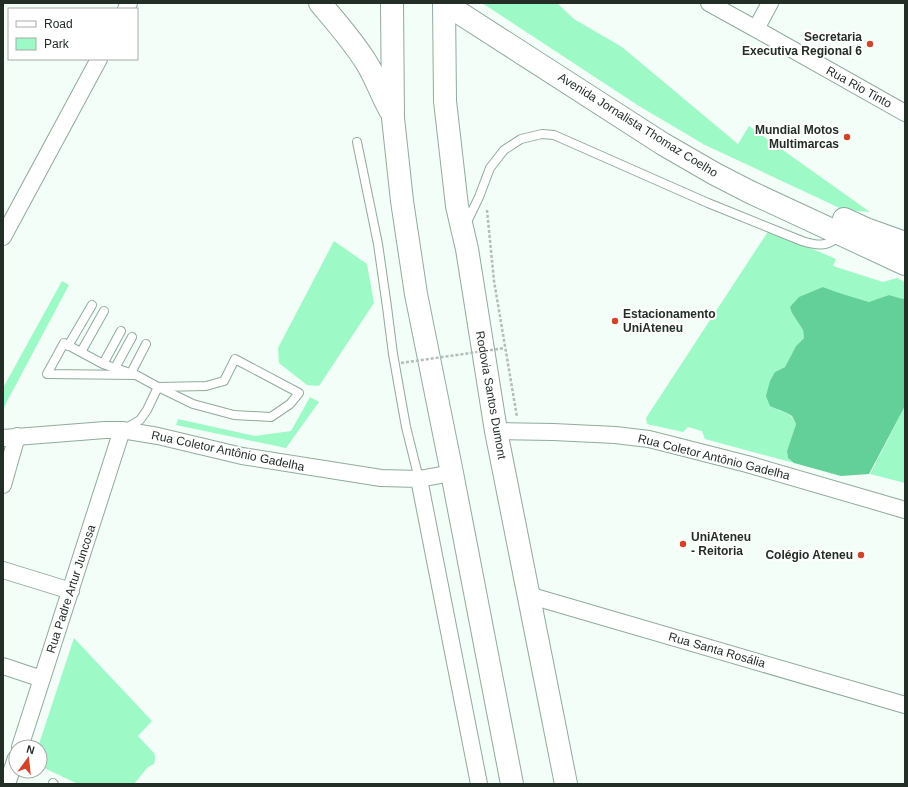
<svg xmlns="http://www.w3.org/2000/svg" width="908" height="787" font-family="Helvetica,sans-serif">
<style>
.green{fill:#9df9c6}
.forest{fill:#63d099}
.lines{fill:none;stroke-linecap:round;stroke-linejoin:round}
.lane-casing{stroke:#90ab9b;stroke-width:10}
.street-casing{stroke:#90ab9b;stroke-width:18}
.primary-casing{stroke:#90ab9b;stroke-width:24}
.highway-casing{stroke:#90ab9b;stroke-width:24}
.path{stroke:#b2beb7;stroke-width:2.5;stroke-dasharray:3 2;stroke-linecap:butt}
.lane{stroke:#fff;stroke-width:8}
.street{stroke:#fff;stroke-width:16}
.primary{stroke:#fff;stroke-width:22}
.highway{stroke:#fff;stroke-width:22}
.path-bridge{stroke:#b2beb7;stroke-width:2.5;stroke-dasharray:3 2;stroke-linecap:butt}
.poi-dot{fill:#d0452a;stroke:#fff;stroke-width:1.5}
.labels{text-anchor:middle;stroke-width:4;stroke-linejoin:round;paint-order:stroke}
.poi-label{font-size:12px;font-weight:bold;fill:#232e27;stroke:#fff;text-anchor:end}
.street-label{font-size:12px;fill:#232e27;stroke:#fff}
</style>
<rect width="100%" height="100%" fill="#f2fef7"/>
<!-- green -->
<path class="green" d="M482,3H557L574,19L622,47L738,144L749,126L870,212L844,210L705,145L639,106Z
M769,230L836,259L833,266L883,282L897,278L905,282V297L903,299L889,295L880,298L869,302C854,297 838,293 823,287L813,292L792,313L803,330L804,338L796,346L785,367L775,372L778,410C788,413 791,414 796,424L787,451L788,458L794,463L705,439L702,431L688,427L683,432L647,424L646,418Z
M334,241L367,264L374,303L319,386L307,385L279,363L278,348Z
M62,281L69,285L3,409V388Z
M310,397L319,402L286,448L176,425L178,419L255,436L291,431Z
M905,406V483L870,474Z
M74,638L152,721L138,736L154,753C156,757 155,760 154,764L148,767L134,784H78L40,766V747H38Z"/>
<!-- forest -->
<path class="forest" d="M823,287C838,293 854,297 869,302L880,298L889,295L903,299L905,297V406L869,474L841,476L794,463L788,458L787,451L796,424L792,416L787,413L770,406L766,396L770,381L775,372L785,367L796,346L804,338L803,330L792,313L790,307L799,297Z"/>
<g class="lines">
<!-- lane casing -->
<g class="lane-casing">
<path id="lane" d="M357,142L378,244L387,307L393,354L406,427L419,479
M466,224L479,197L490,168L504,150L521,139L542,134L554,135L708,203L802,241C818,246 826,247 840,236
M68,346L92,305
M81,352L104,311
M235,359L299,393L290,404L271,417L234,415L193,404L158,387L206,386L224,381Z
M103,364L121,331
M115,368L132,337
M131,373L146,344
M125,429L140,420L147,410L158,387L136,375L103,364L64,343L47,374L136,375
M53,783L54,784"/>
</g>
<!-- street casing -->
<g class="street-casing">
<path id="street" d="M709,3L756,29L905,113
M126,9L129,3
M756,29L770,3
M3,237L99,59
M496,431L553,432L615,435L649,439L747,464L905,510
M3,438L105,430H122L158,436L242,456L381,478L419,479L452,473
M419,479L479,784
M3,485L17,436
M3,570L71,591
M528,595L905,705
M3,666L42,679
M20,747L122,430
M7,784L16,758"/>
</g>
<!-- primary casing -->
<g class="primary-casing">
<path id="primary" d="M444,3L663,144L715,174L750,192L905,264
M844,219L866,229L905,243"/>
</g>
<!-- highway casing -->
<g class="highway-casing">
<path id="highway" d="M320,3C336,22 353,41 366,62C376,78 381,94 390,110
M392,3L393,118L402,201L416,294L452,473L512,784
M444,3L445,101L457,206L467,249L496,431L566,784"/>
</g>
<!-- path -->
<path class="path" d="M487,210L494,281L517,417"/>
<!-- lane -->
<use href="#lane" class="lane"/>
<!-- street -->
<use href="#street" class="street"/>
<!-- primary -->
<use href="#primary" class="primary"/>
<!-- highway -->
<use href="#highway" class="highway"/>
<!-- path-bridge -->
<path class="path-bridge" d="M401,363L505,348"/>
</g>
<!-- markers -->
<g class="poi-dot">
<circle cx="870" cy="44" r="4"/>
<circle cx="847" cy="137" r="4"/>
<circle cx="615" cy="321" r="4"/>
<circle cx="683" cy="544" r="4"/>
<circle cx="861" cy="555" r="4"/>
</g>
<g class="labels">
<!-- poi labels -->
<g class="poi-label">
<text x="862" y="41">Secretaria<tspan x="862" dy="14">Executiva Regional 6</tspan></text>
<text x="839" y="134">Mundial Motos<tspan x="839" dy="14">Multimarcas</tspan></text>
<text x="623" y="318" text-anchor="start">Estacionamento<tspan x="623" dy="14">UniAteneu</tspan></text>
<text x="691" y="541" text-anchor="start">UniAteneu<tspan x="691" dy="14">- Reitoria</tspan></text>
<text x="853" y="559">Colégio Ateneu</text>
</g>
<!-- street labels -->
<g class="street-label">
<text transform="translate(859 87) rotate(29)" y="4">Rua Rio Tinto</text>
<text transform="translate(638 125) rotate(32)" y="4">Avenida Jornalista Thomaz Coelho</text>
<text transform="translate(491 395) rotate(80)" y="4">Rodovia Santos Dumont</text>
<text transform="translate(228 451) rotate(12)" y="4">Rua Coletor Antônio Gadelha</text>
<text transform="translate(714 457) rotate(14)" y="4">Rua Coletor Antônio Gadelha</text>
<text transform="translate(71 589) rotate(-72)" y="4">Rua Padre Artur Juncosa</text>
<text transform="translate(717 650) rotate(16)" y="4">Rua Santa Rosália</text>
</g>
</g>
<!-- border -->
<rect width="908" height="787" fill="none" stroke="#232e27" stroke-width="8"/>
<!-- legend -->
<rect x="8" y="8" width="130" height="52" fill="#ffffff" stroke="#a7aba9"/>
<rect x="16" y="21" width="20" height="6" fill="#ffffff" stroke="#a7aba9"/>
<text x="44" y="28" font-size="12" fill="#232e27">Road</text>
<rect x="16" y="38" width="20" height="12" fill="#9df9c6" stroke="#a7aba9"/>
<text x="44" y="48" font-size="12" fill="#232e27">Park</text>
<!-- north arrow -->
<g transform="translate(28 759) rotate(15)"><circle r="19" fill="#ffffff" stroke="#a7aba9"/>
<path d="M0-3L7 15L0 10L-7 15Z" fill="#d0452a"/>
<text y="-6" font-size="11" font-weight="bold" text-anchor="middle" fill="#232e27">N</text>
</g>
</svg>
